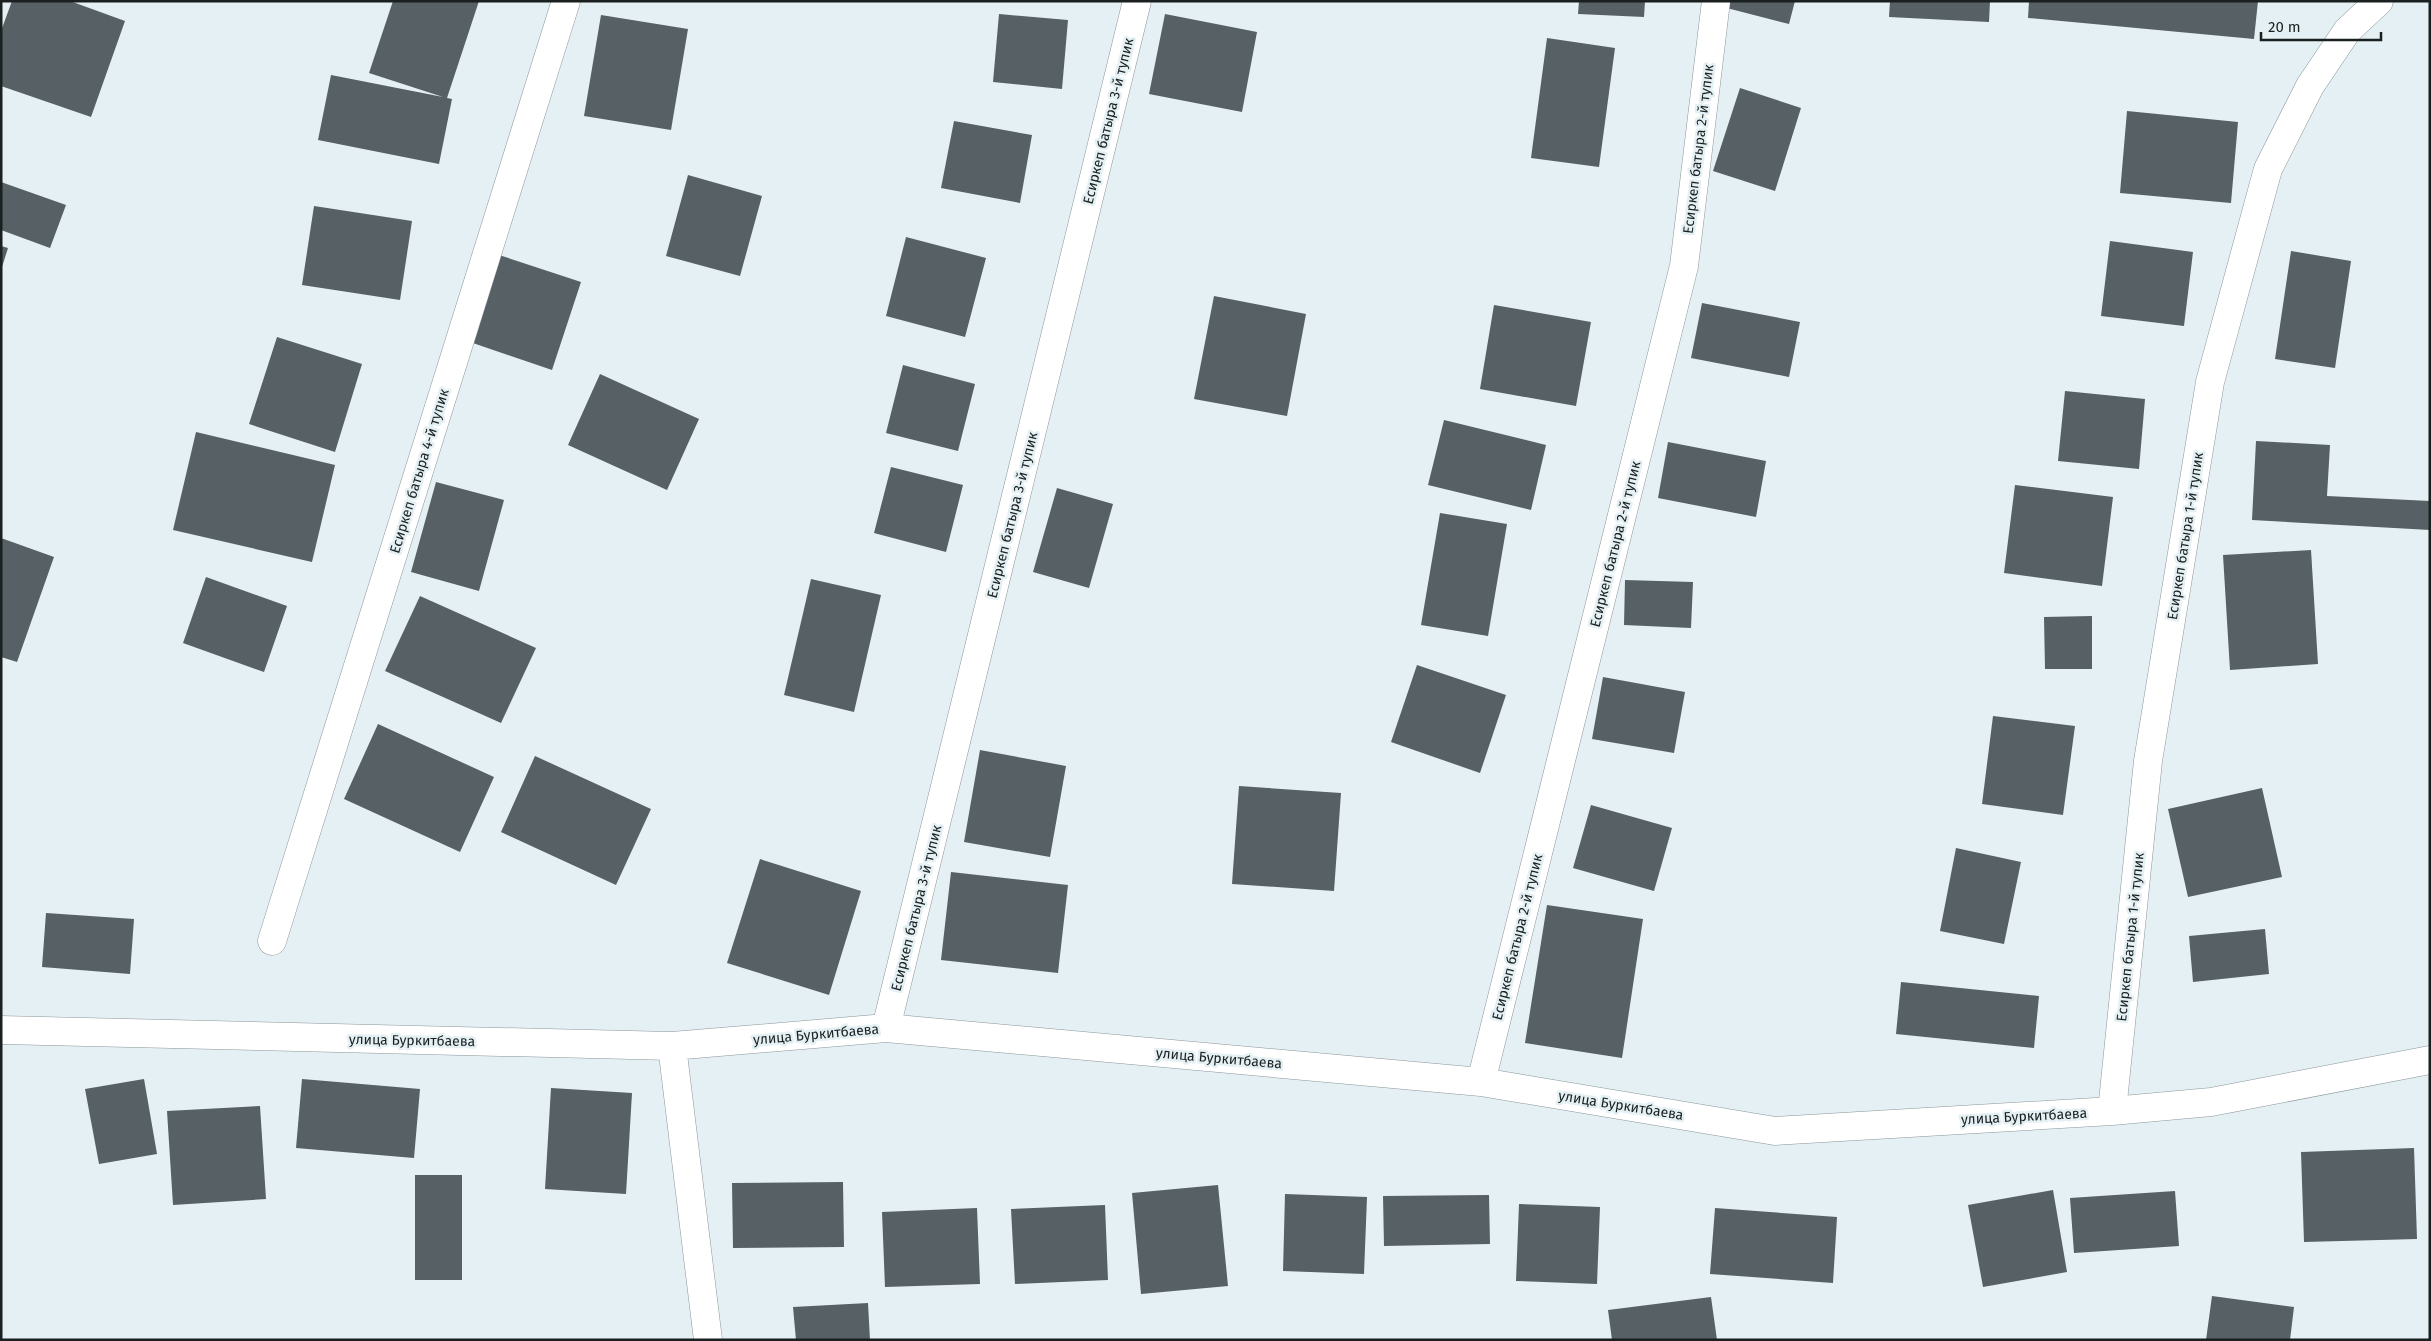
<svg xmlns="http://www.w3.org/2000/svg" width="2431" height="1341" font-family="'Fira Sans',sans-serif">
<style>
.building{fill:#576064}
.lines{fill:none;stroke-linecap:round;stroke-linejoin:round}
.street-casing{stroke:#8b969a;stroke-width:29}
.street{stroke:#fff;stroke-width:28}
.labels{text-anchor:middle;stroke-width:5;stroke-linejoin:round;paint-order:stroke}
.street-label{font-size:14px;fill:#1a1f20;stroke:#e4f0f3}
</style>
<rect width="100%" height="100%" fill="#e4f0f3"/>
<!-- building -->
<path class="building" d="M12,1H70L125,21L91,117L1,86V31Z
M393,1H479L447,98L452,99L439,164L318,140L331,75L443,97L369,73Z
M1579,1H1645L1644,17L1578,14Z
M1721,1H1795L1789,24L1719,6Z
M1890,1H1990L1989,22L1889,17Z
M2029,1H2258L2254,39L2028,18Z
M999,14L1068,20L1062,89L993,82Z
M1165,14L1257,32L1242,112L1149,94Z
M601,15L688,29L671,130L584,116Z
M1547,38L1615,48L1599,167L1531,158Z
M1740,88L1801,108L1775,191L1713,171Z
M2127,111L2238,122L2231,203L2120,193Z
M954,121L1032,135L1020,203L941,188Z
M688,175L762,196L740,276L666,256Z
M1,182L66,205L50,248L1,230Z
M314,206L412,221L400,300L302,285Z
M906,237L986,258L965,337L886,316Z
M2110,241L2193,252L2184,326L2101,316Z
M1,246L8,248L2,267H1Z
M2291,251L2351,261L2335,368L2275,359Z
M499,255L581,282L552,370L470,342Z
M1214,296L1306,314L1287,416L1194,399Z
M1702,303L1800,322L1789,377L1691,358Z
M1494,305L1591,322L1576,406L1480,389Z
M277,337L362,364L335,452L249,424Z
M903,365L975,384L958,451L886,433Z
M600,374L699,419L667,490L568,445Z
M2065,391L2145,399L2139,469L2058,461Z
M1444,420L1546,445L1531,510L1428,485Z
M196,432L335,465L312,562L173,530Z
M2256,441L2330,445L2327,496L2430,501V530L2252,520Z
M1668,442L1766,461L1756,517L1658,498Z
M891,467L963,485L946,552L874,533Z
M436,482L504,500L479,591L411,572Z
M2015,485L2113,497L2102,586L2004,573Z
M1057,488L1113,504L1089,588L1033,572Z
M1440,513L1507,524L1488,636L1421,625Z
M1,538L54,557L17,662L1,657Z
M2311,550L2318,664L2230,670L2223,555Z
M206,577L287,606L264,672L183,643Z
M811,579L881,595L854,712L784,695Z
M1625,580L1693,582L1691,628L1624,625Z
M420,596L536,648L501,723L385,671Z
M2092,616V669H2045L2044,617Z
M1417,665L1506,695L1480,773L1391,742Z
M1603,677L1685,692L1674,753L1592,739Z
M1993,716L2075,726L2063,815L1982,804Z
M378,724L494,777L460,852L344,799Z
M980,750L1066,766L1050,857L964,842Z
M535,756L651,809L616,885L501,832Z
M1239,786L1341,793L1334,891L1232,884Z
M2262,788L2282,877L2188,897L2168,809Z
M1591,805L1672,828L1654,891L1573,868Z
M1956,848L2021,862L2004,944L1940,931Z
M760,859L861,891L829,995L727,963Z
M951,872L1068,885L1058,973L941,960Z
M1547,905L1643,919L1622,1058L1525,1043Z
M46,913L134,919L130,974L42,967Z
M2265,929L2269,974L2193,982L2189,936Z
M1901,982L2039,996L2034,1048L1896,1034Z
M144,1079L157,1154L99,1164L85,1089Z
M302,1079L420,1089L414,1158L296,1148Z
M551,1088L632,1093L626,1194L545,1189Z
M260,1106L266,1199L173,1205L167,1111Z
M2414,1148L2417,1239L2304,1242L2301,1152Z
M415,1175H462V1280H415Z
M843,1182L844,1247L733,1248L732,1183Z
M1218,1185L1228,1286L1141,1294L1132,1193Z
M2053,1190L2067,1272L1983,1287L1968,1205Z
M2175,1191L2179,1246L2074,1253L2070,1198Z
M1285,1194L1367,1197L1364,1274L1283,1271Z
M1489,1195L1490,1244L1384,1246L1383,1196Z
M1519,1204L1600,1207L1597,1284L1516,1281Z
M1105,1205L1108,1280L1015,1284L1011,1209Z
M977,1208L980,1284L885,1287L882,1212Z
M1715,1208L1837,1217L1833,1283L1710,1274Z
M2212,1296L2294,1307L2290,1340H2206Z
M1711,1297L1717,1340H1612L1608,1310Z
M868,1303L870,1340H796L793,1307Z"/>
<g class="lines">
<!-- street casing -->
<g class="street-casing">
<path id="street" d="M272,941L566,1
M886,1028L1137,1
M1,1030L672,1046L886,1028L1481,1082L1775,1131L2112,1111L2211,1102L2430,1060
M672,1046L708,1340
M1481,1082L1684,266L1716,1
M2112,1111L2148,761L2210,382L2268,169L2310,86L2347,31L2379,1"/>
</g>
<!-- street -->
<use href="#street" class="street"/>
</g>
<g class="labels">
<!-- street labels -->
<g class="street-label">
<text transform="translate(1108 121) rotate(-76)" y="5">Есиркеп батыра 3-й тупик</text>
<text transform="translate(1698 149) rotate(-83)" y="5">Есиркеп батыра 2-й тупик</text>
<text transform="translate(419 471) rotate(-73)" y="5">Есиркеп батыра 4-й тупик</text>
<text transform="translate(1012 515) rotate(-76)" y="5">Есиркеп батыра 3-й тупик</text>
<text transform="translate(2185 536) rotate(-81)" y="5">Есиркеп батыра 1-й тупик</text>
<text transform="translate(1615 544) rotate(-76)" y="5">Есиркеп батыра 2-й тупик</text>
<text transform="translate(916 908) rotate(-76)" y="5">Есиркеп батыра 3-й тупик</text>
<text transform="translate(1517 937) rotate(-76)" y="5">Есиркеп батыра 2-й тупик</text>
<text transform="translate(2130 937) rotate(-84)" y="5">Есиркеп батыра 1-й тупик</text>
<text transform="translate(816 1034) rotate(-5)" y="5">улица Буркитбаева</text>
<text transform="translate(412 1040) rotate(1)" y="5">улица Буркитбаева</text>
<text transform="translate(1219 1058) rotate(5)" y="5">улица Буркитбаева</text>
<text transform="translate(1621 1105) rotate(9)" y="5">улица Буркитбаева</text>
<text transform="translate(2024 1116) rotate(-3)" y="5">улица Буркитбаева</text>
</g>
</g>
<!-- border -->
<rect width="2431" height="1341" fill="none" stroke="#1a1f20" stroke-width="5"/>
<!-- scale -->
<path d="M2261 32v8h120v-8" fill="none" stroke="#1a1f20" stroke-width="2.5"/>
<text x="2268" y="32" font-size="15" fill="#1a1f20" stroke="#e4f0f3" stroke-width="4" paint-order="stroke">20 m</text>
</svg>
